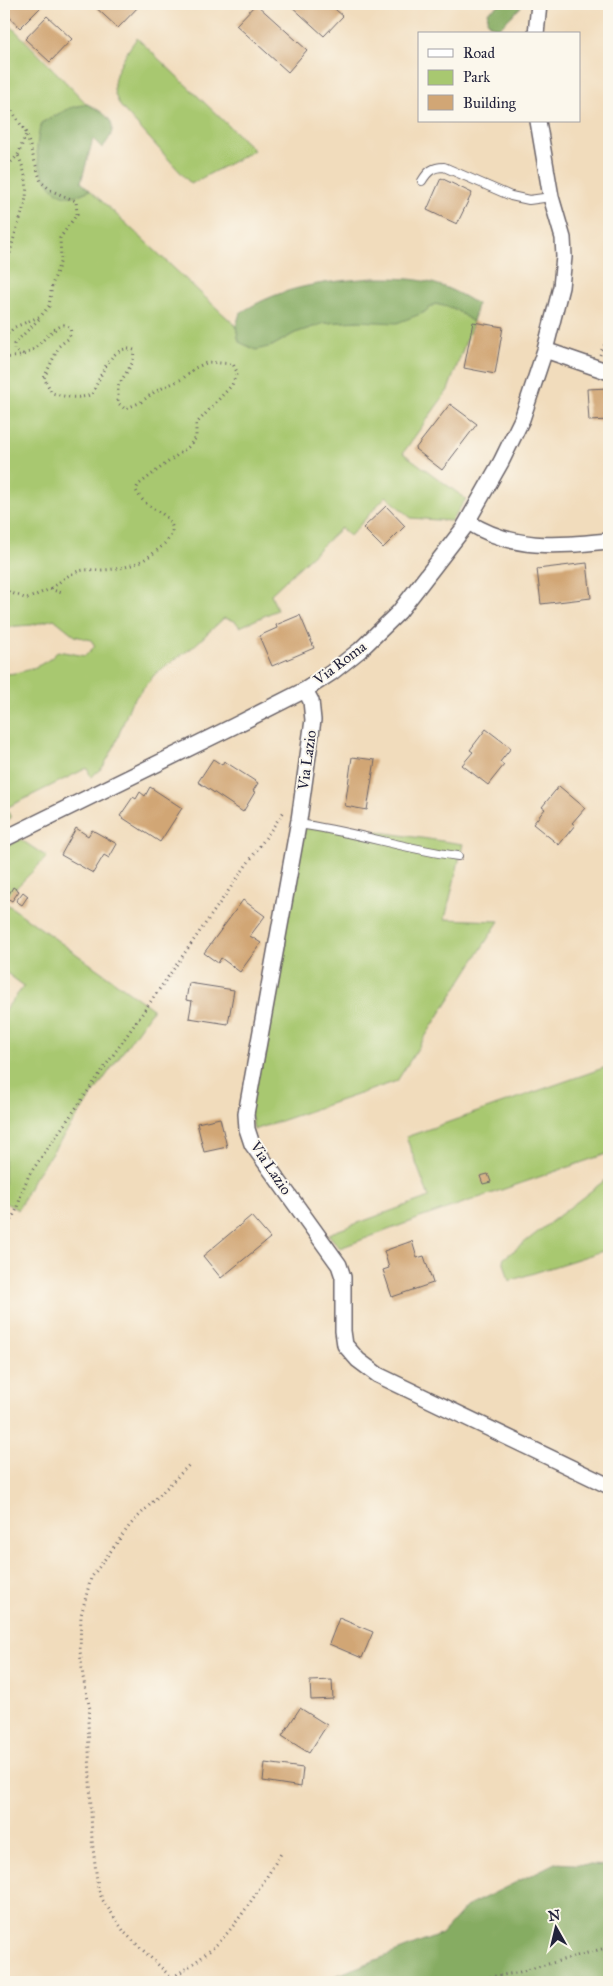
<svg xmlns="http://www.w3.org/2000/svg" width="613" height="1986" font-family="'IM FELL Great Primer',serif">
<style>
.green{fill:#a8c870;stroke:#657556}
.forest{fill:#86ac62;stroke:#54674e}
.building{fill:#d1a675}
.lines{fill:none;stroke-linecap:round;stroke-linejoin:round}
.service-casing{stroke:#6a6368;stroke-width:10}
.minor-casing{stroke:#6a6368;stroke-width:18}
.path{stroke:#6a6368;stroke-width:3;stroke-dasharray:1 4;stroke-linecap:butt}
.service{stroke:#fff;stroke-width:8}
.minor{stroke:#fff;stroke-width:15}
.labels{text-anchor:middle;stroke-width:4;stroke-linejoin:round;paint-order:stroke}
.street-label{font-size:15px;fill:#22223b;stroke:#fbf7ec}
</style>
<rect width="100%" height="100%" fill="#fbf7ec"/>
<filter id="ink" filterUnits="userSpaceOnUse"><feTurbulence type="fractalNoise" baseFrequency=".02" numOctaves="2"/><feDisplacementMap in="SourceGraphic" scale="10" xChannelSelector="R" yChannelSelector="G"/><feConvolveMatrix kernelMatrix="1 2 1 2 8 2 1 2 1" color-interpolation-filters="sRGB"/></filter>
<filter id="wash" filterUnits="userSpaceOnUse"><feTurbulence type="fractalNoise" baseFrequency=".0096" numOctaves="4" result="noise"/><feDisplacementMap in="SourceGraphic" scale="20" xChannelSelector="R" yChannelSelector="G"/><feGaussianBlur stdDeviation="1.12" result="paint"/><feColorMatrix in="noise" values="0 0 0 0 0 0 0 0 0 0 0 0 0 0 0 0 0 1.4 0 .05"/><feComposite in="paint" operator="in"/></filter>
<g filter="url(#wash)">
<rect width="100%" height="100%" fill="#f1dcbc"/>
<!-- green -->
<path class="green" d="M4,19L87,104L70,108L41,123L37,150L80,194L90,190L236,326L239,342L272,346L295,333L325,323L358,321L423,313L435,304L453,308L473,322L448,390L403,453L466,499L451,521L411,518L386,496L350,536L341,528L271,594L277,610L240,627L235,621L224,618L193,647L156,673L131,703L114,747L103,767L91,777L87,768L6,808L11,818L4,822V674C22,674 47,665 58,651L85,656L95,646L91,640L75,636L54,619L32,625L4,627Z
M137,38L254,150C234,162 212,172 191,184L121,107C117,100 113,92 114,84C115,69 128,50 137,38Z
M303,821L463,844L445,919L499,921L397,1081L254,1130L250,1110Z
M20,839L47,857L4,900V848Z
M4,902L153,1009L34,1178L18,1210L4,1202V1011L24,986L4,971Z
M609,1066V1153L420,1218L340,1248L328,1234L429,1197L406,1137Z
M609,1177V1249L509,1281L503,1259Z"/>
<!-- forest -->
<path class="forest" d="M501,4H524L499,28L490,25L487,20L488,12Z
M87,104C110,115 122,126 102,148L93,139L81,182L90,190C83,193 75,197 67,196C48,193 38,167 37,150C37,141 39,131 41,123L70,108Z
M374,278C420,278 438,280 477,304L473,322L453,308L435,304L423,313L397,323L358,321L325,323L295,333L272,346L256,350L239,342L236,326L240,313C285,285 323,282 374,278Z
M555,1863L609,1866V1982H320L442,1934L466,1907Z"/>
<g id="blocks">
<!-- building -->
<path class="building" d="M4,4H42L43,5L20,28L4,11Z
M92,4H141L118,28Z
M256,4L307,50L288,72L236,25Z
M289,4H329L343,16L324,36Z
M47,16L72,39L50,62L25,39Z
M441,178L472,193L457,224L427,210Z
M473,322L503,327L495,374L464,368Z
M609,388V420L589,421L587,389Z
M450,404L477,424L442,470L415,449Z
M386,506L405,526L383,548L363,528Z
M587,563L591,598L541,604L537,569Z
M300,615L314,648L272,666L259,636L277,628L276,625Z
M486,729L511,748L500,762L504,765L488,785L462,765L473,752L470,750Z
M352,757L375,760L367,810L345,806Z
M213,759L222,765L224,761L258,783L253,791L255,792L243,812L198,782Z
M559,786L585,808L572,823L575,825L559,845L533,824L545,809L542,807Z
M150,787L182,808L160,842L120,816L133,797L136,799L140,792L145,796Z
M76,828L88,836L92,830L117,844L109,858L104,855L93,873L61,855Z
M13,887L19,891L12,901L7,898Z
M23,892L28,896L22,905L16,901Z
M243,900L265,916L250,936L261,943L240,972L221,958L218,963L204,953Z
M189,983L234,990L228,1024L189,1018L192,1001L186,1000Z
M220,1118L227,1147L204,1152L197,1123Z
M488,1174L491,1182L483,1184L480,1176Z
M251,1216L270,1238L221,1278L203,1256Z
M412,1241L417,1258L424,1256L433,1283L392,1297L383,1270L389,1268L384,1251Z
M339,1618L373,1632L362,1658L329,1644Z
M332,1680L333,1699L311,1700L310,1681Z
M300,1708L327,1725L309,1753L282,1736Z
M265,1763L303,1768L301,1787L263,1781Z"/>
</g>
</g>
<g filter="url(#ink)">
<use href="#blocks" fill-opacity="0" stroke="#6a6368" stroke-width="1"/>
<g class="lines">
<!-- service casing -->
<g class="service-casing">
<path id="service" d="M422,181C428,171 433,167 444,167L511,196L529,200L551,197
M298,824C352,831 404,849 458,856"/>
</g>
<!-- minor casing -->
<g class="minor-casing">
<path id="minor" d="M536,34L539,4
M545,350L609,372
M468,522C514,551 558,546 609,541
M305,690L311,701L313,720L299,820L246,1114L247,1129L252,1144L339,1265L343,1277V1331L345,1345L358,1360L378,1375L609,1486
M4,839L234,726L305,690L331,673L360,650L399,612L463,529L501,462L522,419L545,350L561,287L564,257L563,238L551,197L538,121"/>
</g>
<!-- path -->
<path class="path" d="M4,98L26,133L41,182L52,191L76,201L77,214L60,238L61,260L52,285L49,306L41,316L15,327L4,337
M4,169L18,155L26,134
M4,267C11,256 11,246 15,234C26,200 33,190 18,155
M23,354L14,350V344L39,319
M600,355L603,347L609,339
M4,358C10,357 17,357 23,355C40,349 47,330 64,325L70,327L71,333L68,339L59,346L44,378L52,393C66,397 78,400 92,394C100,379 111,342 134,350L133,362L118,386V403L125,409L141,402L156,391L182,379L195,368L208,362L233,364L237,372L232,385L196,424V438L188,447L138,485L136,490C145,510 165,510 171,524C175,531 169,539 164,544C146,562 128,569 102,570C94,570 88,569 79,571C68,574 59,583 50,589
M4,590L27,599L50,589L62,593
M4,1233L18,1207L21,1194L29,1175L285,810
M167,1982L172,1978L125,1933L102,1899L98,1888L92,1840L88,1720L90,1709L83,1677L80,1651L81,1615L91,1578L130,1525L190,1464
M191,1982L172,1978C190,1966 208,1954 223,1938C246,1912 264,1881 282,1852
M455,1982L516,1973L609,1947"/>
<!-- service -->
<use href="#service" class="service"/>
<!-- minor -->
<use href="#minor" class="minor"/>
</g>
</g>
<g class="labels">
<!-- street labels -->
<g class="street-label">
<text transform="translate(340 663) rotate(-37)" y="5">Via Roma</text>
<text transform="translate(307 760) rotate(-82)" y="5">Via Lazio</text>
<text transform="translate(271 1168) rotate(56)" y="5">Via Lazio</text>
</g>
</g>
<!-- margin -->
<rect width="613" height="1986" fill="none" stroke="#fbf7ec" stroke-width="20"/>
<!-- legend -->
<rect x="418" y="32" width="162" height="90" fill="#fbf7ec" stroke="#a4a2a5"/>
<rect x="428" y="49" width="25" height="8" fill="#ffffff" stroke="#a4a2a5"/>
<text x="463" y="58" font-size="15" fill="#22223b">Road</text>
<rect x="428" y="70" width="25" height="15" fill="#a8c870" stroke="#a4a2a5"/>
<text x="463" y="82" font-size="15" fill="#22223b">Park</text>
<rect x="428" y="95" width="25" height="15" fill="#d1a675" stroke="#a4a2a5"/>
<text x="463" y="108" font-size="15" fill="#22223b">Building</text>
<!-- north arrow -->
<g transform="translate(556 1928) rotate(352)" stroke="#fbf7ec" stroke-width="4" paint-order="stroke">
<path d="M0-4L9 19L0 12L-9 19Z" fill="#22223b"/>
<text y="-8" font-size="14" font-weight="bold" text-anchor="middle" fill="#22223b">N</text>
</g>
</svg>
